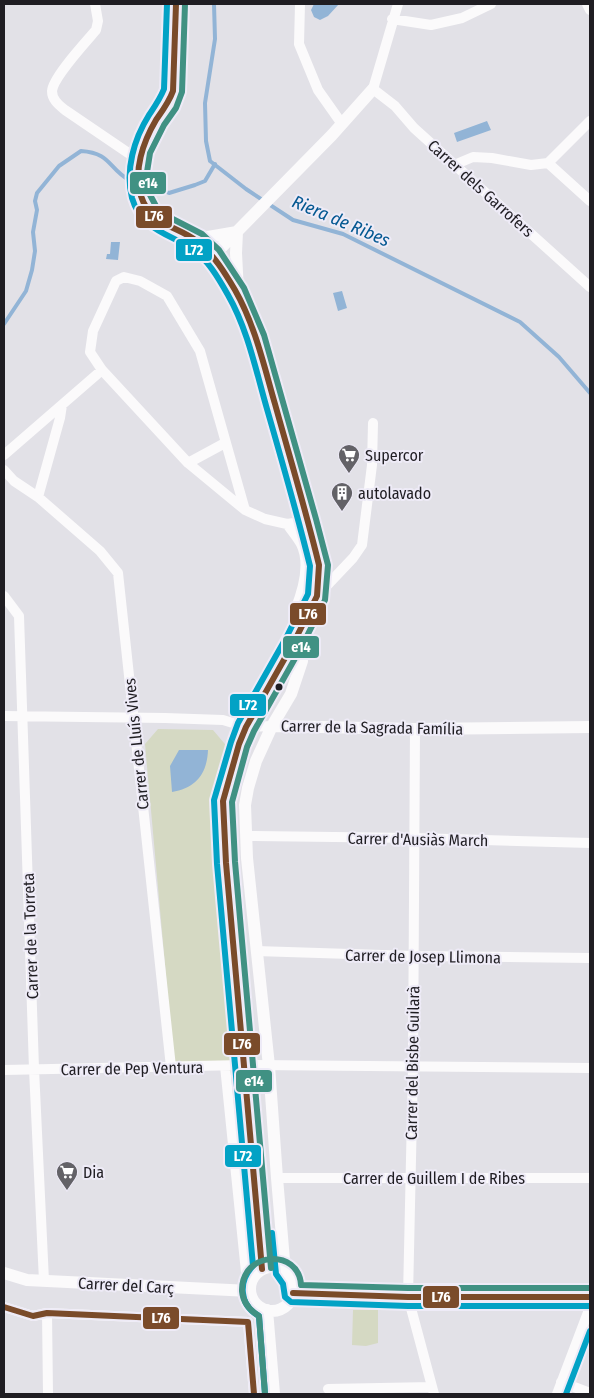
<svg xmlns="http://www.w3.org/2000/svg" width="594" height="1398" font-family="'Fira Sans Condensed',sans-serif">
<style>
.green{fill:#d5d9c3}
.water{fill:#92b4d6}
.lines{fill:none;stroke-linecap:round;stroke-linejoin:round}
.stream{stroke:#92b4d6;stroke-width:4}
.minor{stroke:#fbfafb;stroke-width:10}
.tertiary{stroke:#fbfafb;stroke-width:12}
.bus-1-casing{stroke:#eeebf7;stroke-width:10}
.bus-2-casing{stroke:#eeebf7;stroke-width:10}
.bus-3-casing{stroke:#eeebf7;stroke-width:10}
.bus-1{stroke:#7a4b2a;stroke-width:6}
.bus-2{stroke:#02a2c5;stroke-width:6}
.bus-3{stroke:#409183;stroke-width:6}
.bus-dot{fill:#1f1d22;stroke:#eeebf7;stroke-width:2}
.labels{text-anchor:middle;stroke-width:4;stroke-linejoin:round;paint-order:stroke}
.street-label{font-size:16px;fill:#1f1d22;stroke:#eeebf7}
.poi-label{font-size:16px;fill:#1f1d22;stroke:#eeebf7;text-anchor:start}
.water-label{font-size:18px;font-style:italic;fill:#045891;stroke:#eeebf7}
.line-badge{stroke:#eeebf7;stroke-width:2}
.badge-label{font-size:14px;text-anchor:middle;font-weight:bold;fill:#fff}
</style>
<rect width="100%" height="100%" fill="#e2e1e7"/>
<!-- green -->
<path class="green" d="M158,729L213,730L230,750L220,786L218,812L217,887L219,914L228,950L238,1062L174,1064L145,744Z
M229,1069H238L256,1267L249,1274Z
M353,1310H378V1343L366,1346L352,1345Z"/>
<!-- water -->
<path class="water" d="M314,4H339L328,16L320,20L314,17L311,10Z
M487,121L491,130L457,142L454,133Z
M111,242H120L118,260L106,259L107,254H110Z
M342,291L347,308L338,311L333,293Z
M179,750H208C207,774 196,788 172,792L170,766Z"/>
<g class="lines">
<!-- stream -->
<path class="stream" d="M214,4L215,39L205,103L206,141L210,161L246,189L293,220L343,234L520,322L559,357L590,393
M156,188L169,193L195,185L205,181L215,164
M4,324L26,291L32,270L35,251L33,232L37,210L35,201L37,193L59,166L81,151C111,153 108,168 129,180"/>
<!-- minor -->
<path class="minor" d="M95,4L98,21L96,30C86,42 53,77 52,91C52,100 59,105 65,110L140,161
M300,4L299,44L318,90L342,124
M398,4L373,89L395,106L414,128L590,287
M587,4L590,10
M392,19L431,25L462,18L491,4
M548,163L590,201
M454,165L473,157L492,158L531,165L548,163L590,121
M4,455L102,370
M188,463L225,443
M4,470L14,481L38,497L100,551L118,573L171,1067
M38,497L60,418L62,405
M245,510L200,351L167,296L140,281L124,277L116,281L93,331L90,352L102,370L188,463L245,510L265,519L287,524L308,521
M287,524C291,530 297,537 301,544C311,564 303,590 295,610L296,613L304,622
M4,596L19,616L34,1069L44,1281
M317,596L353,558L362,545L372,465L373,423
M4,716L165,718L223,720L246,727L272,726
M415,729L413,1067L408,1297L434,1394
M246,836L414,838L590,843
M256,951L413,956L590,958
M225,1066L246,1272L252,1280
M4,1070L243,1065L590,1068
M277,1178H590
M4,1307L33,1316L47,1313L248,1322L254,1394
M47,1313L48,1394
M561,1382L590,1393
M328,1389L432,1387
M557,1394L590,1307"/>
<!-- tertiary -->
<path class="tertiary" d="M176,4L173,91L168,104L156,121L142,150L138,172L141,196L150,213L158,221L197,241L213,256L236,291L256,337L308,521L319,565L317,596L294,642L246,727L239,744L223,801L226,863L262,1269
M237,232L236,253L238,292
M187,236L208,237L237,232
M213,256L332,135L373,89
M272,726L415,729L590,727
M250 1289a22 22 0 1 1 44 0a22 22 0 1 1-44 0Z
M285,1272L277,1178L269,1066L247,858L245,805L248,788L256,761L272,726L291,694L302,661L294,642
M4,1273L27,1280L250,1291
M293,1293L408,1297H590
M267,1310L274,1394"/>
<!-- bus-1 casing -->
<g class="bus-1-casing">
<path id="bus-1" d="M176,4L173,91C169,102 163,110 156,120C143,142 133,171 141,196C151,227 177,225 198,242C214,255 225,273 235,290C255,325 264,366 275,404C290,458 306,511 319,565L317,596L294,642L246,727L239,744L223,801L226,863L262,1269
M293,1293L408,1297H590
M4,1307L33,1316L47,1313L248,1322L254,1394"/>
</g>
<!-- bus-2 casing -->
<g class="bus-2-casing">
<path id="bus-2" d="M167,4L164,89C160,99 155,106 149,115C134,139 125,170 132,198C141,229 167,233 191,248C207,258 219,279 228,295C248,330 256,371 267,409C282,461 297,513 310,566L308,594L286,638L238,723L231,742L214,800L217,864L253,1266C238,1281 239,1305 259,1316L265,1394
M272,1233L276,1274L283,1284L285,1297L291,1302L408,1306H590
M566,1394L590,1331"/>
</g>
<!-- bus-3 casing -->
<g class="bus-3-casing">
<path id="bus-3" d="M185,4L182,92L176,108L164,125L150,153L147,172L149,193L157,208L163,214L202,234L219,250L244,288L264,335L316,519L328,565L325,600L302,646L254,731L247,747L232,802L235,862L271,1268
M265,1394L259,1316C249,1310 243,1303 242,1291C241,1251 299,1248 301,1285L408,1288H590"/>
</g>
<!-- bus-1 -->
<use href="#bus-1" class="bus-1"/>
<!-- bus-2 -->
<use href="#bus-2" class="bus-2"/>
<!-- bus-3 -->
<use href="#bus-3" class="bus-3"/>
</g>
<!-- icons -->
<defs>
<g id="supermarket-pin" transform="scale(1.125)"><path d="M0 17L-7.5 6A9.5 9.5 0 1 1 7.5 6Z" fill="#636267" stroke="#eeebf7"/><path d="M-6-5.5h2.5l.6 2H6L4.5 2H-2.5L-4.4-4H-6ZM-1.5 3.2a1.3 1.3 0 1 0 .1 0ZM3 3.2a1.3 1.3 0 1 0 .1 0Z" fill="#fff"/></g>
<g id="building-pin" transform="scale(1.125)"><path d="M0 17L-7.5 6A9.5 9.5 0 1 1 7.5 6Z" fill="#636267" stroke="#eeebf7"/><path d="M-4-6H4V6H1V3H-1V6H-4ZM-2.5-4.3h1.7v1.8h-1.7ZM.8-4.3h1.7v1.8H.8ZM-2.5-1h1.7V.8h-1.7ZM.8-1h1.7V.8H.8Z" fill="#fff"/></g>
</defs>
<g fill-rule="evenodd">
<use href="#supermarket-pin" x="349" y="455"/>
<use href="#building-pin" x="342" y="493"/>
<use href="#supermarket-pin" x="67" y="1172"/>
</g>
<!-- markers -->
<circle class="bus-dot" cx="279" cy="687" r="4.5"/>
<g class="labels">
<!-- street labels -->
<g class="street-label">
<text transform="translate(481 188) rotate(42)" y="6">Carrer dels Garrofers</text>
<text transform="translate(372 727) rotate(1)" y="6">Carrer de la Sagrada Família</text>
<text transform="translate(136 744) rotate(-96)" y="6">Carrer de Lluís Vives</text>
<text transform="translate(418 839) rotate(1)" y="6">Carrer d'Ausiàs March</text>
<text transform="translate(30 936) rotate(-92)" y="6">Carrer de la Torreta</text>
<text transform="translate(423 956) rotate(1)" y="6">Carrer de Josep Llimona</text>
<text transform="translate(412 1063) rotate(-89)" y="6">Carrer del Bisbe Guilarà</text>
<text transform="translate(132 1068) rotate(-1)" y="6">Carrer de Pep Ventura</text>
<text x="434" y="1184">Carrer de Guillem I de Ribes</text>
<text transform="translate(126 1285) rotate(3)" y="6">Carrer del Carç</text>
</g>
<!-- poi labels -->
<g class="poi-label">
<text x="365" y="461">Supercor</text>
<text x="358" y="499">autolavado</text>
<text x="83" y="1178">Dia</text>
</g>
<!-- water labels -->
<g class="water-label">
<text transform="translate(341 221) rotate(23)" y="6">Riera de Ribes</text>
</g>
</g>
<g class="line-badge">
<rect x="129" y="171" width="38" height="24" rx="5" fill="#409183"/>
<rect x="135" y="205" width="38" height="24" rx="5" fill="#7a4b2a"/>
<rect x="175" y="238" width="38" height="24" rx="5" fill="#02a2c5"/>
<rect x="289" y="602" width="38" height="24" rx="5" fill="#7a4b2a"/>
<rect x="282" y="635" width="38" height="24" rx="5" fill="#409183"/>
<rect x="229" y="693" width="38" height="24" rx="5" fill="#02a2c5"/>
<rect x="223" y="1032" width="38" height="24" rx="5" fill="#7a4b2a"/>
<rect x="235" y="1069" width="38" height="24" rx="5" fill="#409183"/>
<rect x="224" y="1144" width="38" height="24" rx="5" fill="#02a2c5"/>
<rect x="422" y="1285" width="38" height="24" rx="5" fill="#7a4b2a"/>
<rect x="142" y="1306" width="38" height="24" rx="5" fill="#7a4b2a"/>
</g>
<g class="badge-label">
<text x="148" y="188">e14</text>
<text x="154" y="221">L76</text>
<text x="194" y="255">L72</text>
<text x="308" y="619">L76</text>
<text x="301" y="652">e14</text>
<text x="248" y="710">L72</text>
<text x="242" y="1049">L76</text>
<text x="254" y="1086">e14</text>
<text x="243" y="1161">L72</text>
<text x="441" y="1302">L76</text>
<text x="161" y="1323">L76</text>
</g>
<!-- border -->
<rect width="594" height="1398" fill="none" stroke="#1f1d22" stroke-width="10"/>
</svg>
